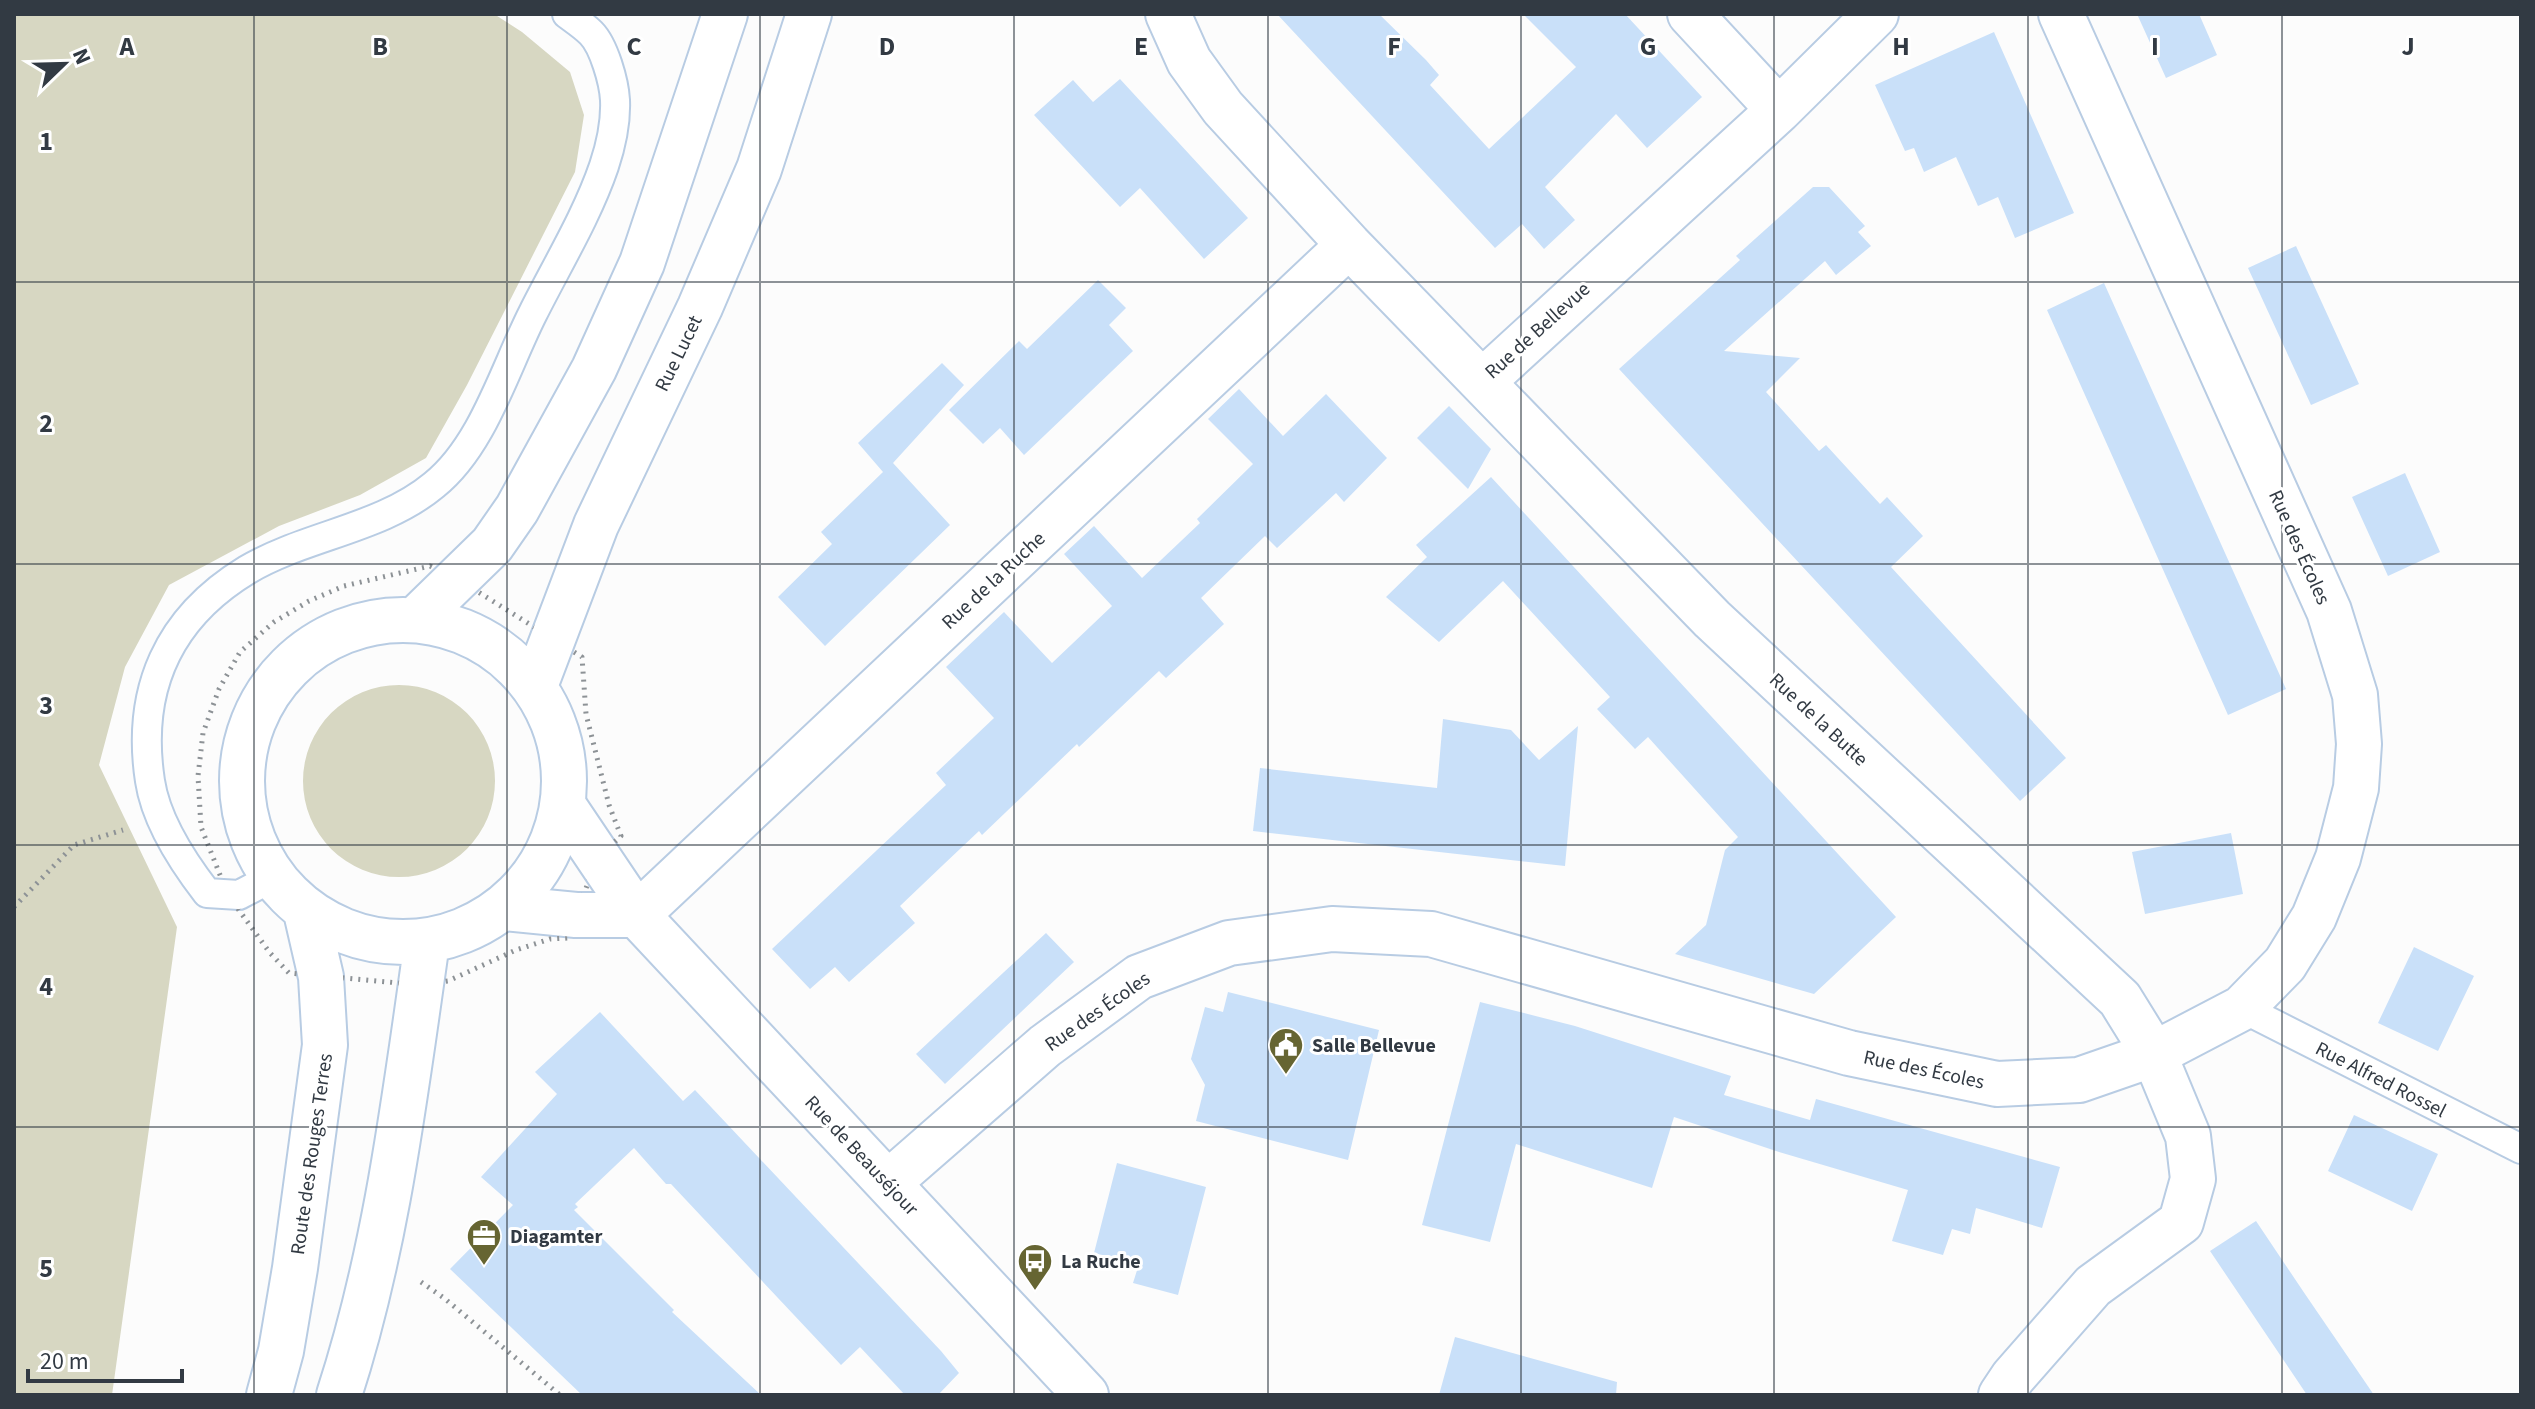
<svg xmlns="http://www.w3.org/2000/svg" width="2535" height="1409" font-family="'Source Sans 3',sans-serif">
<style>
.green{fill:#d7d7c2}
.building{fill:#c9e0f9}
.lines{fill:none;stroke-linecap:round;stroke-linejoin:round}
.lane-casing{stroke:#b8cce3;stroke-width:32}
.street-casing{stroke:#b8cce3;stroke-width:48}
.primary-casing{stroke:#b8cce3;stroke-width:48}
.path{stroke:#8d9296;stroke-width:5;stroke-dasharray:2 6;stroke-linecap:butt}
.lane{stroke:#fff;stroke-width:28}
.street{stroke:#fff;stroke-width:44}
.primary{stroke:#fff;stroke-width:44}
.grid{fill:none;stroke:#323a43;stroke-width:2;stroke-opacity:0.55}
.labels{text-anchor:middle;stroke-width:6;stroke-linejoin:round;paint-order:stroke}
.street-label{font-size:20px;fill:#323a43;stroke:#fff}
.poi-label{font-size:20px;font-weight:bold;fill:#323a43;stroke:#fff;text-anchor:start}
.grid-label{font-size:26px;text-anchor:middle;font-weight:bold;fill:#323a43;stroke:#fff;stroke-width:6;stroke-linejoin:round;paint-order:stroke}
</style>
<rect width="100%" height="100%" fill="#fcfcfc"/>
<!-- green -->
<path class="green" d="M14,14H494L522,32L570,72L584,115L575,172L467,385L426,458L360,495L279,526L169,585L125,667L99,765L177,927L112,1395H14Z
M303 781a96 96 0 1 1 192 0a96 96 0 1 1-192 0Z"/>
<!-- building -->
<path class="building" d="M1277,14H1379L1426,60L1439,75L1430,85L1489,149L1576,67L1523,14H1625L1702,97L1647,148L1616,114L1545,187L1575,220L1544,249L1522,224L1495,248Z
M2137,14H2199L2217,55L2166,78Z
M1994,32L2074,213L2015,238L1998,197L1978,206L1956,157L1924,172L1914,148L1905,151L1875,85Z
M1120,79L1248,218L1204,259L1140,188L1120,207L1034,115L1073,80L1093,102Z
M1813,187H1829L1865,226L1858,232L1871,246L1836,275L1825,261L1724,351L1800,358L1766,392L1819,451L1826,445L1880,504L1887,497L1923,536L1891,567L2066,758L2020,801L1619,369L1740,260L1736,256Z
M2296,246L2359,384L2311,405L2248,268Z
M1098,280L1126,308L1109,325L1133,351L1024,455L1000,428L983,444L949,410L1019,341L1027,349Z
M2104,283L2286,689L2228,715L2047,310Z
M942,363L964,385L893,463L950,525L825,646L778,597L832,544L821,532L883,472L858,443Z
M1239,389L1283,436L1326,394L1387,458L1344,502L1336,493L1277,548L1265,536L1201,598L1224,624L1166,678L1159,671L1079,747L1077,744L982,835L979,831L943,865L900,906L915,923L849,982L835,967L810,989L772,949L946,785L936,773L994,718L946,667L1004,612L1052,663L1112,606L1064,554L1094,526L1142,578L1200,523L1197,519L1253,464L1208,419Z
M1449,406L1491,449L1468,489L1417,438Z
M2405,473L2440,552L2388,576L2352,497Z
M1491,477L1896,917L1814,994L1675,954L1706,925L1725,850L1738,837L1648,737L1635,749L1597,709L1610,697L1503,581L1439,642L1386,597L1427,557L1416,545Z
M1443,719L1511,730L1539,760L1578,726L1565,866L1253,831L1260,768L1437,788Z
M2231,833L2243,894L2145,914L2132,852Z
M1046,933L1074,962L945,1084L916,1054Z
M2414,947L2474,976L2438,1051L2378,1023Z
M1228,992L1379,1030L1348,1160L1196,1121L1205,1085L1191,1059L1205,1007L1223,1012Z
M1480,1002L1575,1026L1731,1076L1724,1095L1810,1120L1816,1099L2060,1167L2042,1228L1976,1208L1970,1234L1952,1229L1943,1255L1892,1241L1908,1190L1779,1152L1674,1117L1652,1188L1516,1144L1490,1242L1422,1225Z
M600,1012L683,1101L695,1090L941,1351L959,1373L938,1395H905L860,1347L841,1365L671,1184H666L634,1148L575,1204L578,1207L574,1210L674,1310L672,1312L761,1395H582L450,1269L513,1205L481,1177L557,1094L535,1072Z
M2354,1115L2438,1154L2412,1211L2328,1171Z
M1117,1163L1206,1187L1178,1295L1133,1283L1139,1264L1094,1253Z
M2256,1221L2305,1294L2374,1395H2307L2210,1251Z
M1455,1337L1617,1382L1616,1395H1439Z"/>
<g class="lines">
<!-- lane casing -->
<g class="lane-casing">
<path id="lane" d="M273,877L239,895L207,893C183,862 156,821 150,781C136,690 168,618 247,570C306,535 381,529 434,485C483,446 505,368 533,313C557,265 587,216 604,166C611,145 616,122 615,100C614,82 604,46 591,33C584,26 575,20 567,14
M2242,1008L2521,1149"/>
</g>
<!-- street casing -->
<g class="street-casing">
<path id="street" d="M1168,14L1189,61L1223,108L1349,245L1712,619L2120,999L2154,1054L2188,1136L2193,1179L2181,1222L2093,1286L2013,1377L2001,1395
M1690,14L1779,110
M1482,382L1779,110L1876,14
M563,805L637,915L1086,1395
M505,908L576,915H637
M637,915L1349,245
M888,1183L1045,1046L1139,977L1229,943L1332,929L1431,934L1849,1053L1997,1084L2079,1080L2154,1054L2242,1008L2285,964L2314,917L2338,858L2356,788L2359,744L2355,695L2329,611L2061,14"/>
</g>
<!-- primary casing -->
<g class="primary-casing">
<path id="primary" d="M416,619L492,545L517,509L594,369L642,263L725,14
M242 781a161 161 0 1 1 322 0a161 161 0 1 1-322 0Z
M535,686L596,525L700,307L759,169L809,14
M269,1395L281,1351L295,1268L325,1045L321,977L306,912
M339,1395C387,1248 405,1094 427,942"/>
</g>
<!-- path -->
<path class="path" d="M430,566L459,580L582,657L586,714L609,805L621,836L597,858L568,938L550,939L516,950L448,981L421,985L289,973L270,953L228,895L201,827L198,776L203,733L219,689L240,652L274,622L309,601L344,586Z
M14,907L74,845L123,830
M421,1282L444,1298L560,1395"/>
<!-- lane -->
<use href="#lane" class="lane"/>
<!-- street -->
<use href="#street" class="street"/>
<!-- primary -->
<use href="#primary" class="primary"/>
</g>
<!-- grid -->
<path class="grid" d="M254,14V1395M507,14V1395M760,14V1395M1014,14V1395M1268,14V1395M1521,14V1395M1774,14V1395M2028,14V1395M2282,14V1395M14,282H2521M14,564H2521M14,845H2521M14,1127H2521"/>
<!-- icons -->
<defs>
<g id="civic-pin" transform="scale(1.8)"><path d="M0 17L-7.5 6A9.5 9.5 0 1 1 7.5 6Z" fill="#666532" stroke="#fff"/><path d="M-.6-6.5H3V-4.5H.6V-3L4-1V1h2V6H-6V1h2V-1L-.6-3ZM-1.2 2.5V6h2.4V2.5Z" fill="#fff"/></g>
<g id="office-pin" transform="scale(1.8)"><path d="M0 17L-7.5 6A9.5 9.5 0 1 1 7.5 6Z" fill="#666532" stroke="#fff"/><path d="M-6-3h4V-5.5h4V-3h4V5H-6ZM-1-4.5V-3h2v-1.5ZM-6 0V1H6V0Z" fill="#fff"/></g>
<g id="bus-pin" transform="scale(1.8)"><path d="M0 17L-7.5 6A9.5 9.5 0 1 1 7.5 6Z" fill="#666532" stroke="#fff"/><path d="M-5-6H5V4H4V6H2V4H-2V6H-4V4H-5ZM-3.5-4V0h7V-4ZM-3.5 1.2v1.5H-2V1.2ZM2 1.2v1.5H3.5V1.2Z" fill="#fff"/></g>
</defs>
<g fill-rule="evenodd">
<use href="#civic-pin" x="1286" y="1045"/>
<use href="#office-pin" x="484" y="1236"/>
<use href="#bus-pin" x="1035" y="1261"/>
</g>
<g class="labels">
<!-- street labels -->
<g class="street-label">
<text transform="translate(1537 330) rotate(-42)" y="7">Rue de Bellevue</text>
<text transform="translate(678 353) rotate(-64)" y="7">Rue Lucet</text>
<text transform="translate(2300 547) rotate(66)" y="7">Rue des Écoles</text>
<text transform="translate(993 580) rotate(-43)" y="7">Rue de la Ruche</text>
<text transform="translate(1819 719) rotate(43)" y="7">Rue de la Butte</text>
<text transform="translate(1097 1011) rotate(-35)" y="7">Rue des Écoles</text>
<text transform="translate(1924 1069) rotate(12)" y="7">Rue des Écoles</text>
<text transform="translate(2381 1079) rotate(27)" y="7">Rue Alfred Rossel</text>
<text transform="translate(311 1154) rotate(-82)" y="7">Route des Rouges Terres</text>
<text transform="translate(862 1155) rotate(47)" y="7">Rue de Beauséjour</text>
</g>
<!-- poi labels -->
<g class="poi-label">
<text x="1312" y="1052">Salle Bellevue</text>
<text x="510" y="1243">Diagamter</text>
<text x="1061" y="1268">La Ruche</text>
</g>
</g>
<g class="grid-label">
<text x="127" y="55">A</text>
<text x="380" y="55">B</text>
<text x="634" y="55">C</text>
<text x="887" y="55">D</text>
<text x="1141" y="55">E</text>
<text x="1394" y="55">F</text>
<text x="1648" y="55">G</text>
<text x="1901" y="55">H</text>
<text x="2155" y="55">I</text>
<text x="2408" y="55">J</text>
<text x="46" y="150">1</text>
<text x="46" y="432">2</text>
<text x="46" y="714">3</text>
<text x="46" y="995">4</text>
<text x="46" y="1277">5</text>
</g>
<!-- border -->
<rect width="2535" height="1409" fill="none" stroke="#323a43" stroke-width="32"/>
<!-- north arrow -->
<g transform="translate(64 64) rotate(67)" stroke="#ffffff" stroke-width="6" paint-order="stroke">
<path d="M0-6L14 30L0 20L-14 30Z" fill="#323a43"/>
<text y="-12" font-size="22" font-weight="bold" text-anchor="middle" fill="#323a43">N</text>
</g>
<!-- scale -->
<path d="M28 1369v12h154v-12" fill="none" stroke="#323a43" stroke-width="4"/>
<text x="40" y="1369" font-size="24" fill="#323a43" stroke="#ffffff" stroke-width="6" paint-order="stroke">20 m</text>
</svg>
